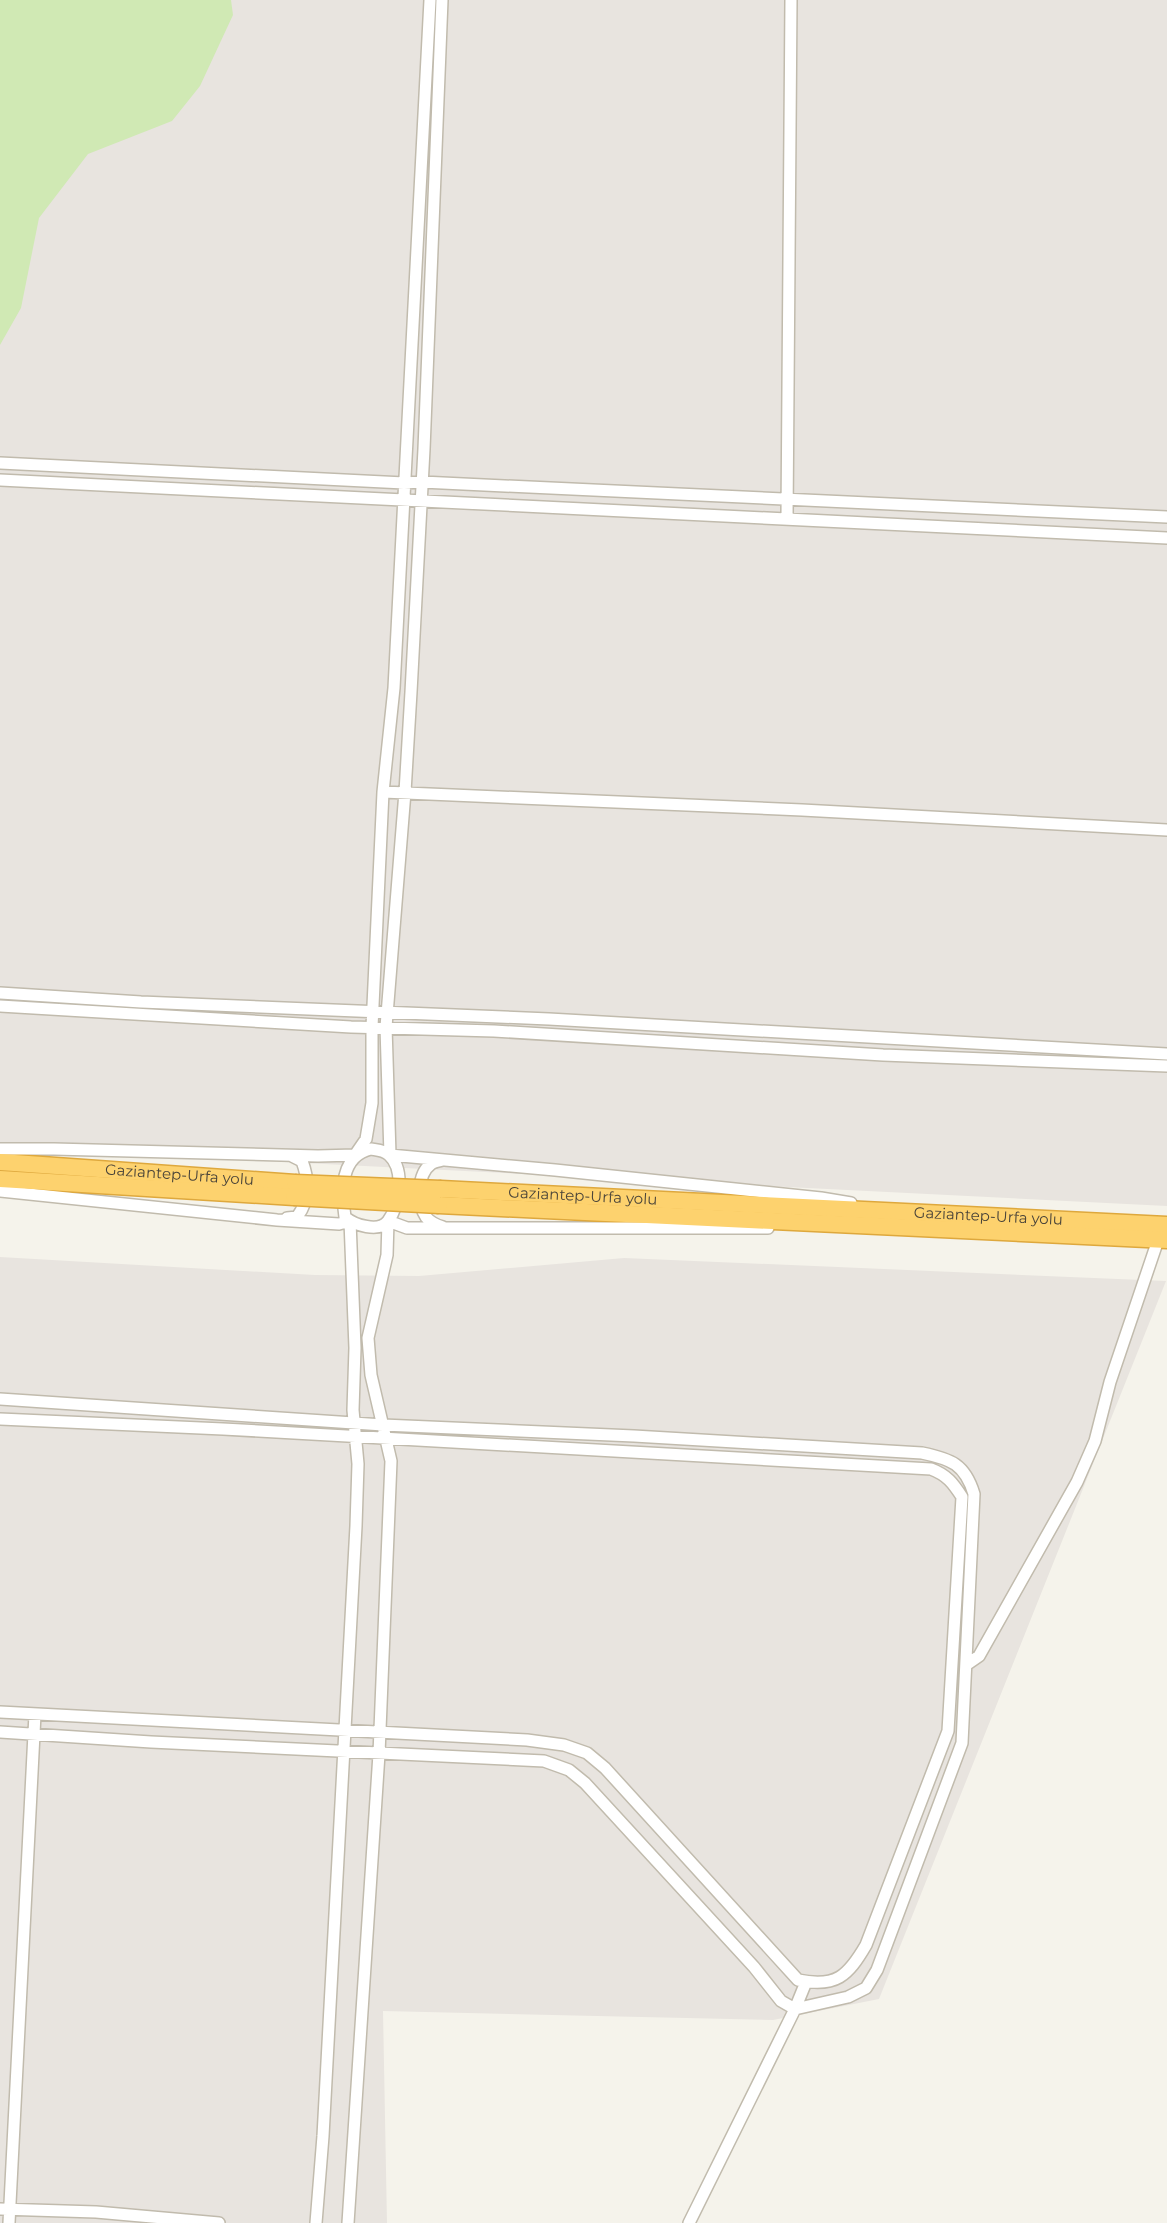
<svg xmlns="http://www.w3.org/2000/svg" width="1167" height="2223" font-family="Montserrat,sans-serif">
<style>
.industrial{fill:#e8e4df}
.green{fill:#d0e9b4}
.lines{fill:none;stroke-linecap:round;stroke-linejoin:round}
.minor-casing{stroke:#c1bbad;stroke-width:14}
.highway-casing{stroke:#dea83d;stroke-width:19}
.minor{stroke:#fff;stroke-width:11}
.highway{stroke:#fdd26e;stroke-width:16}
.highway-bridge-casing{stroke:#dea83d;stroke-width:19;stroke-linecap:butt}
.highway-bridge{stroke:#fdd26e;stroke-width:16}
.labels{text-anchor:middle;stroke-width:4.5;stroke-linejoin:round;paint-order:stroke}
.street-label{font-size:15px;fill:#4a4439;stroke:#fff}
</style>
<rect width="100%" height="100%" fill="#f5f3eb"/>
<!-- industrial -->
<path class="industrial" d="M0,0H1167V1206L0,1148Z
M0,1257L315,1275L419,1276L624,1258L1166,1281L879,1999L773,2020L383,2011L387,2223H0Z"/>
<!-- green -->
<path class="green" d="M0,0H231L233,15L200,86L172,121L88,154L39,218L21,308L0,345Z"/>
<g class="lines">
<!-- minor casing -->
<g class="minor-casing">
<path id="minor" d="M442,0L424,449L411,692L405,792L386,1027L390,1155L555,1170L821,1198L851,1203
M0,463L404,483L422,482L1167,517
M0,480L1167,538
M787,519L791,0
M383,792L802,810L1167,830
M0,993L141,1002L549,1019L1167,1054
M0,1006L351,1027L494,1031L883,1055L1167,1066
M0,1149H54L318,1156L355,1155L366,1139L372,1103V1027L383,792L394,688L430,0
M371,1149C377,1150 384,1150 389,1155C405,1169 400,1205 388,1221C379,1233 354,1225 345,1217C341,1191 340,1156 371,1149Z
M442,1160C439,1161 433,1162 431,1164C417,1174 417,1203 426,1217C430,1222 436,1225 443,1227
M0,1191L277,1220L339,1224L350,1221L355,1348L353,1410L358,1464L356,1526L323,2136L316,2223
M287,1218L297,1217C310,1200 309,1180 302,1161L292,1156
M0,1399L383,1425L634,1436L922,1453C951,1459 965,1464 974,1494L962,1743L877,1970L866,1988L848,1997L795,2009L781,2001L754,1967L585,1783L569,1770L544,1761L151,1742L0,1732
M0,1419L223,1429L931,1469C947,1475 953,1483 962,1497L948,1731L866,1945C848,1976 836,1988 798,1980L605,1768L587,1753L564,1745L527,1740L0,1712
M966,1665L979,1656L1077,1482L1095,1441L1110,1382L1158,1240
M0,2209L96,2212L219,2223
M9,2223L35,1714
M348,2223L379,1754L391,1461L371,1375L368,1338L387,1255L388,1221L407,1228H768
M689,2223L795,2009L806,1982"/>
</g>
<!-- highway casing -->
<g class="highway-casing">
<g id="highway">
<path id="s1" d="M0,1162L295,1183"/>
<path d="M0,1179L294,1197"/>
<path id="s2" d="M441,1189L1167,1225"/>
<path d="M439,1205L1167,1240"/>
</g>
</g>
<!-- minor -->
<use href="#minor" class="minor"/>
<!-- highway -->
<use href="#highway" class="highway"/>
<!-- highway-bridge casing -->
<g class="highway-bridge-casing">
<path id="highway-bridge" d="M295,1183L441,1189
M294,1197L439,1205"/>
</g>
<!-- highway-bridge -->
<use href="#highway-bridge" class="highway-bridge"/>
</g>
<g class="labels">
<!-- street labels -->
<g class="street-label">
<text dy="5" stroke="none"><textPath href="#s1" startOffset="180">Gaziantep-Urfa yolu</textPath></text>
<text dy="5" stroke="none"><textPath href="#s2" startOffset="142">Gaziantep-Urfa yolu</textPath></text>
<text dy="5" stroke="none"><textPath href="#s2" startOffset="548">Gaziantep-Urfa yolu</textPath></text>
</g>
</g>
</svg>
